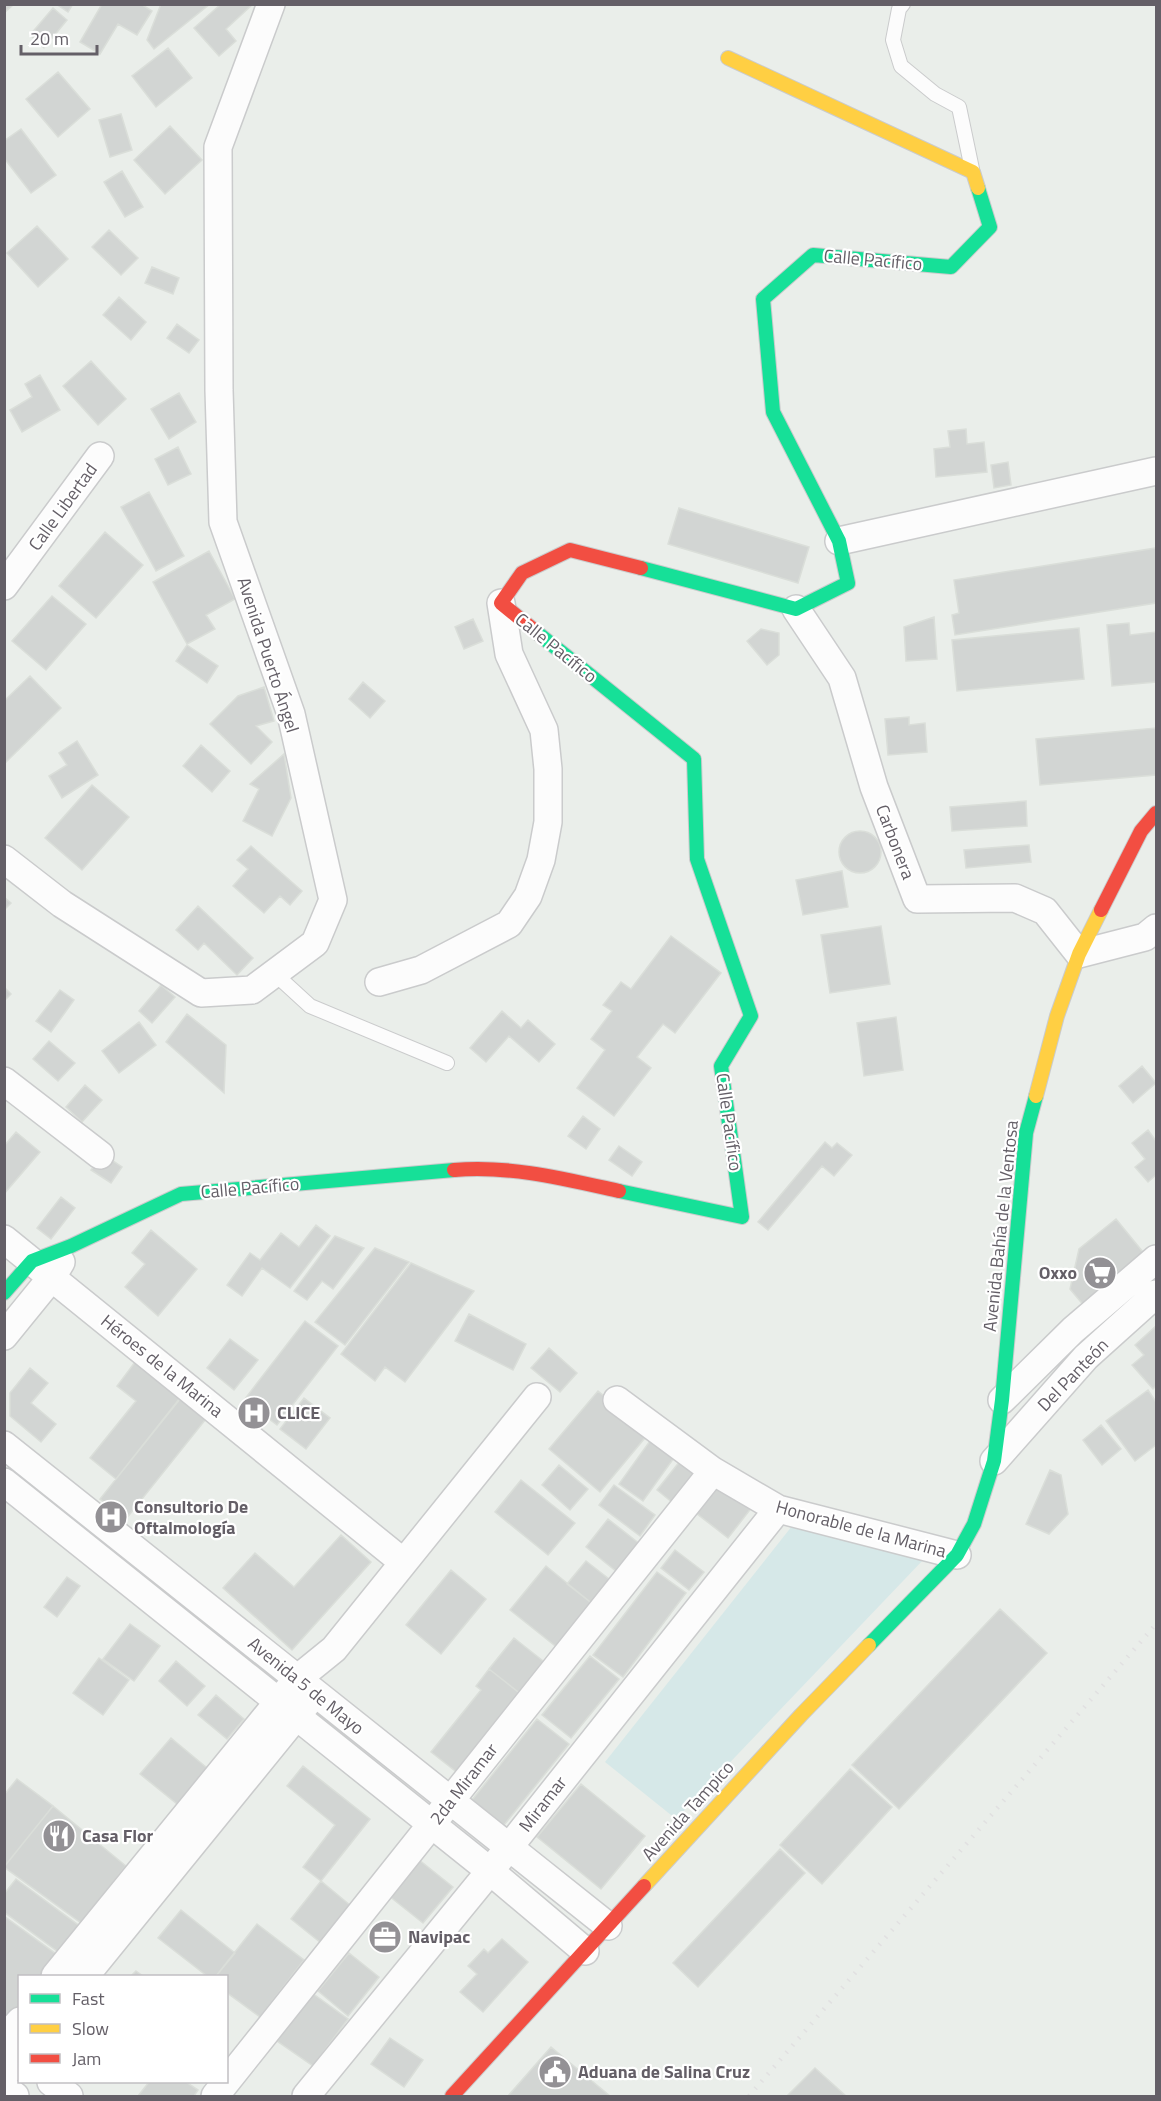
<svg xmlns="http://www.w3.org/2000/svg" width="1161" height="2101" font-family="'Titillium Web',sans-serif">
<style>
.green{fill:#d6e8e8}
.building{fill:#d2d5d3;stroke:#daded9;stroke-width:1.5}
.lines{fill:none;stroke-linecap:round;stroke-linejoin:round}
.lane-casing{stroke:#cacbcc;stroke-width:16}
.street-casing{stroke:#cacbcc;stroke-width:30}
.fast-casing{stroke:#cacbcc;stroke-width:16}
.slow-casing{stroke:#cacbcc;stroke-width:16}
.jam-casing{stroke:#cacbcc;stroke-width:16}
.lane{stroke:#fcfcfc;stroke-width:14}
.street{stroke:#fcfcfc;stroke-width:27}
.fast{stroke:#16e098;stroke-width:14}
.slow{stroke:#ffcf43;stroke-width:14}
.jam{stroke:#f24e42;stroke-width:14}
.rail{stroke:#e1e0e1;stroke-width:4.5;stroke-dasharray:1.5 8;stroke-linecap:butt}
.labels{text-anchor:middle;stroke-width:4.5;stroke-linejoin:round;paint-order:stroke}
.street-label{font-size:18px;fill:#645f67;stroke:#fff}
.poi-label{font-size:18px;font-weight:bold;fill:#645f67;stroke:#fff;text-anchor:start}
</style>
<rect width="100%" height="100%" fill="#eaeeea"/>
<!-- green -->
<path class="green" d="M796,1521L924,1559L676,1819L605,1762Z"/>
<!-- building -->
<path class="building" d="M4,4H12L13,5L4,13Z
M56,4H73L68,12Z
M102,4H141L152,11L137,35L118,24L100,54L80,42Z
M161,4H210L154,49L147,40Z
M221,4H253L226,29L236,41L219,56L194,28Z
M53,8L67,20L44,48L30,35Z
M168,48L192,78L156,107L132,76Z
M58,72L90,109L58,137L26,99Z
M121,114L132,150L110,157L99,120Z
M170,126L202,160L165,194L134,160Z
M21,129L56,175L31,193L4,158V141Z
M122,171L143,207L125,217L104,182Z
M37,226L68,259L38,287L7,253Z
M109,230L138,258L121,275L92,247Z
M152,267L179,278L173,294L145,283Z
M119,297L146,322L131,340L103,315Z
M177,324L199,340L189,353L167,338Z
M91,361L126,399L98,425L63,386Z
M40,375L60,410L22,432L10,410L32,397L25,384Z
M179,393L196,422L169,439L151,409Z
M966,429L967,444L984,442L987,472L936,477L934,449L950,447L948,431Z
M178,447L191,474L168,485L155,459Z
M1008,462L1011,485L994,488L991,465Z
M149,492L184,556L156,571L121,507Z
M679,508L809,547L798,583L668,544Z
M105,532L143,565L96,618L59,586Z
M1156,548V603L955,635L952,615L959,613L954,580Z
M209,551L235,599L206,615L215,629L187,644L153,582Z
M52,596L86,624L46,670L12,641Z
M934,617L937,659L906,661L904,627Z
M473,619L483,641L464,649L455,627Z
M1129,623L1130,635L1156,632V682L1112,686L1107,625Z
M1079,628L1084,679L957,691L952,640Z
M761,629L779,633V655L767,665L747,641Z
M187,645L218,666L207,683L176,661Z
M30,676L61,708L4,764V701Z
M363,682L385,701L370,718L349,699Z
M264,687L274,721L256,726L272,742L251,764L210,724L238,696Z
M909,717V725L925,723L927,752L888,755L885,719Z
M1156,728V775L1040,785L1036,739Z
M77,741L98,775L62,798L49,776L67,765L59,753Z
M201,745L230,771L212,792L183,766Z
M284,754L291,798L272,836L243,821L259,789L250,784Z
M92,785L129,817L82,870L45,838Z
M1026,801L1027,826L952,831L950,807Z
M839 852a21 21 0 1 1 42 0a21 21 0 1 1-42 0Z
M1029,845L1031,862L966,868L964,850Z
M251,846L302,891L290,905L280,896L264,913L233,886L248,869L237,860Z
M842,871L848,907L803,915L796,880Z
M4,897L11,903L4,910Z
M198,906L253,958L237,975L204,943L198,950L176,930Z
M881,926L890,984L830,993L821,935Z
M671,936L721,973L675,1033L663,1024L637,1057L651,1068L614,1116L577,1088L605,1050L591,1039L612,1011L603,1005L621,982L631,989Z
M161,985L175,997L152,1023L139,1011Z
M4,987L11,994L4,1001Z
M60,990L74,1000L51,1032L36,1021Z
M502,1011L521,1028L528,1020L555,1044L539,1062L509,1036L486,1062L470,1048Z
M187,1014L226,1045L224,1093L166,1042Z
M896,1017L903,1070L864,1076L857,1023Z
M139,1022L156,1045L119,1073L102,1051Z
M49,1041L75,1063L58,1081L33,1059Z
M1142,1066L1156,1083L1133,1103L1119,1086Z
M85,1085L102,1100L82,1122L66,1107Z
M583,1116L600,1129L586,1149L568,1136Z
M1148,1130L1156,1141V1175L1148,1182L1135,1167L1145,1159L1132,1143Z
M16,1132L40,1152L4,1194V1146Z
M825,1142L832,1148L837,1143L852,1155L834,1176L822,1166L768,1230L758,1222Z
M619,1146L642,1162L632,1176L609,1160Z
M103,1154L122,1167L111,1183L91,1170Z
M61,1197L75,1208L51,1239L37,1228Z
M1116,1219L1147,1257L1085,1307L1070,1289L1079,1249Z
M316,1225L330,1236L290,1288L262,1268L242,1296L227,1285L250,1253L260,1260L281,1233L299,1247Z
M151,1230L197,1269L158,1316L125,1287L145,1264L132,1253Z
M335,1236L364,1248L333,1289L322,1281L307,1300L294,1291Z
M375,1248L409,1262L345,1345L315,1322Z
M411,1263L474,1291L405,1382L385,1367L375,1381L341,1354Z
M469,1314L526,1344L513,1370L455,1341Z
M305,1321L338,1346L277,1425L244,1400Z
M1156,1326V1386L1153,1389L1132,1365L1144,1355L1135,1345Z
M230,1339L258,1360L234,1390L207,1368Z
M549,1348L577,1373L560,1392L531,1368Z
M135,1362L180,1398L116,1479L90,1458L136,1401L117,1386Z
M30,1368L48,1383L31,1403L56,1424L41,1442L10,1416V1393Z
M1148,1390L1156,1402V1445L1135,1461L1106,1421Z
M598,1391L649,1433L600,1492L549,1449Z
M304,1398L330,1418L306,1449L280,1429Z
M180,1399L206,1419L126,1519L100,1499Z
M1101,1425L1121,1449L1102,1465L1083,1440Z
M655,1434L679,1451L643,1501L619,1484Z
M684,1456L700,1469L673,1503L657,1490Z
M559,1465L588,1489L570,1510L542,1485Z
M1050,1470L1061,1475L1068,1514L1049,1534L1026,1524Z
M521,1480L575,1523L548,1555L495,1512Z
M721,1481L753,1506L728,1538L696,1513Z
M614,1485L655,1515L640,1536L599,1505Z
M608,1519L640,1544L617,1572L586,1547Z
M341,1535L371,1562L292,1650L223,1588L255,1553L294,1587Z
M675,1550L704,1572L689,1590L661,1568Z
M586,1561L613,1582L594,1605L567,1584Z
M546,1566L594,1605L559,1649L510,1610Z
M451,1570L486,1599L441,1654L406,1625Z
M657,1572L686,1593L623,1677L593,1655Z
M67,1577L80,1586L57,1617L44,1607Z
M1000,1609L1047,1653L899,1809L852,1765Z
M130,1624L160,1646L134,1681L103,1659Z
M514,1638L547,1664L522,1695L489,1669Z
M590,1656L619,1679L571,1738L542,1715Z
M99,1658L129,1680L103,1715L73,1693Z
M176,1661L205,1686L187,1706L159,1681Z
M489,1669L522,1695L459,1774L431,1752L481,1690L476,1686Z
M216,1695L244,1719L227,1739L198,1715Z
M537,1719L569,1744L504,1825L472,1800Z
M171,1738L212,1772L182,1808L140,1774Z
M303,1766L370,1819L321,1881L303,1867L335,1825L287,1786Z
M850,1769L892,1807L822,1884L780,1845Z
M17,1779L53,1806L4,1867V1795Z
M581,1784L645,1836L601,1889L537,1837Z
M53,1806L126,1866L81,1923L4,1867Z
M780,1849L805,1873L698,1987L673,1963Z
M418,1859L453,1887L423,1923L389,1896Z
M16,1879L81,1927L61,1954L4,1912V1894Z
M321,1881L356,1910L326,1947L291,1919Z
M181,1910L235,1953L216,1976H207L158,1938Z
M4,1916L59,1956L43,1976H20V2008L4,2021Z
M257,1924L304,1960L260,2017L226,1992V1976H216Z
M502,1939L528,1962L483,2012L460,1992L477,1974L468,1966L484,1949L488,1953Z
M349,1953L379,1977L348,2016L318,1991Z
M136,1971L143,1976H131Z
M312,1993L348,2019L313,2066L277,2041Z
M390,2038L423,2060L404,2087L371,2064Z
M551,2047L610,2096H508Z
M815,2068L846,2096H787Z
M149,2082H186L198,2090L194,2096H138Z"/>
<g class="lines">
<!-- lane casing -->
<g class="lane-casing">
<path id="lane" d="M903,4L899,9L893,40L901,66L935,94L959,107L972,169
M274,973L310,1006L447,1063"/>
</g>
<!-- street casing -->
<g class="street-casing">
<path id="street" d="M839,541L1156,471
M4,586L100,456
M796,609L842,678L874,787L917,899L1015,898L1045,911L1079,954L1145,937L1156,928
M4,859L62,904L201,993L252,990L315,943L333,900L291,714L223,522L219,390L218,147L271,4
M379,982L421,970L509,924L528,896L541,860L548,822V769L544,730L509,654L501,603
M4,1081L100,1155
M4,1239L403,1562
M4,1336L52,1277L61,1262
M617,1400L713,1471L778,1509L957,1555
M1002,1400L1073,1330L1156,1259
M4,1445L608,1926
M994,1461L1086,1357L1156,1294
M4,1482L490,1871L585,1951
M55,1976L297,1679L334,1649L537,1397
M85,1976L307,1703
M4,2039L20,2021
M4,2075L20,2057
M51,2082L69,2096
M4,2088L15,2096
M215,2096L713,1471
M306,2096L490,1871L778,1509"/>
</g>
<!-- fast casing -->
<g class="fast-casing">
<path id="fast" d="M641,568L796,609L848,583L839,541L773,412L763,299L813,255L951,267L990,227L978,188
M535,631L694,759L697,859L751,1016L721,1066L742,1217L619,1191
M4,1293L32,1261L71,1246L181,1194L454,1170
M869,1645L957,1555L974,1524L994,1461L1002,1400L1026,1133L1036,1096"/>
</g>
<!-- slow casing -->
<g class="slow-casing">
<path id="slow" d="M728,58L973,172L978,188
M1036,1096L1057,1016L1079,954L1101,910
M644,1886L801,1715L869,1645"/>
</g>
<!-- jam casing -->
<g class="jam-casing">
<path id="jam" d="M535,631L501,603L522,573L570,550L641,568
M1101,910L1141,831L1156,813
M454,1170C510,1165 565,1179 619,1191
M452,2096L644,1886"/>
</g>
<!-- lane -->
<use href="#lane" class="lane"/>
<!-- street -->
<use href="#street" class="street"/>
<!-- fast -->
<use href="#fast" class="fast"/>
<!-- slow -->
<use href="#slow" class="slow"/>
<!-- jam -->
<use href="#jam" class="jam"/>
<!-- rail -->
<path class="rail" d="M749,2096L1156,1624"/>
</g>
<!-- icons -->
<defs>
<g id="supermarket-disc" transform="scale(1.725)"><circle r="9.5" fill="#939195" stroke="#fff"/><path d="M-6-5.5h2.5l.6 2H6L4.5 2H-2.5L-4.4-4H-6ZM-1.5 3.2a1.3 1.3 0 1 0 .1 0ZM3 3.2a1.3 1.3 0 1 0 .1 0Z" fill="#fff"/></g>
<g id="hospital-disc" transform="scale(1.725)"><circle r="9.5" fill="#939195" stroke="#fff"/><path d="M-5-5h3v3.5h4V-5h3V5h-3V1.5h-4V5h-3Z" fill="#fff"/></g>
<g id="restaurant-disc" transform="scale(1.725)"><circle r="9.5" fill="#939195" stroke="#fff"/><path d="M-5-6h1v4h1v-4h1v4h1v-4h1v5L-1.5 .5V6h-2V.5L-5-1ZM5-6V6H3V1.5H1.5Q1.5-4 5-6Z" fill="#fff"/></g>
<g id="office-disc" transform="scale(1.725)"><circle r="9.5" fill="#939195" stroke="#fff"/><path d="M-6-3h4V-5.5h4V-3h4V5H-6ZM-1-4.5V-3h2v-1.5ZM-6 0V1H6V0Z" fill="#fff"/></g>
<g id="civic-disc" transform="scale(1.725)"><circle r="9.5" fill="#939195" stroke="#fff"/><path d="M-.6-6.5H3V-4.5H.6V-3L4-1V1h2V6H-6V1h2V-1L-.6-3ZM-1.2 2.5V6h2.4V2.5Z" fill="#fff"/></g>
</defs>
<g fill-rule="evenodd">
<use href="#supermarket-disc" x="1100" y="1273"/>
<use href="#hospital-disc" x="254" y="1413"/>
<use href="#hospital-disc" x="111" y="1517"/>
<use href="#restaurant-disc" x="59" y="1836"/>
<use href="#office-disc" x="385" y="1937"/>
<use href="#civic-disc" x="555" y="2072"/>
</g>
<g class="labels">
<!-- street labels -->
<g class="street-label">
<text transform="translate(873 260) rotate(5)" y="6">Calle Pacífico</text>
<text transform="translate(63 507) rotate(-54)" y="6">Calle Libertad</text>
<text transform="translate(556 648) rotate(39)" y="6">Calle Pacífico</text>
<text transform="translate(268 655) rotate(72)" y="6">Avenida Puerto Ángel</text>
<text transform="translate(895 842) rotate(69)" y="6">Carbonera</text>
<text transform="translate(729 1122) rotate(82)" y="6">Calle Pacífico</text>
<text transform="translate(250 1188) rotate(-5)" y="6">Calle Pacífico</text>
<text transform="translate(1001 1226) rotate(-84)" y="6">Avenida Bahía de la Ventosa</text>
<text transform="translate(162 1366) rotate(39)" y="6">Héroes de la Marina</text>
<text transform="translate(1073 1375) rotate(-46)" y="6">Del Panteón</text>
<text transform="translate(861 1529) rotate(15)" y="6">Honorable de la Marina</text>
<text transform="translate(306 1686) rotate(39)" y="6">Avenida 5 de Mayo</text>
<text transform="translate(464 1784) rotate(-52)" y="6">2da Miramar</text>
<text transform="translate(543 1804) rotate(-52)" y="6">Miramar</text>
<text transform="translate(688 1811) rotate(-48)" y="6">Avenida Tampico</text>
</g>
<!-- poi labels -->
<g class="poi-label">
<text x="1077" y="1279" text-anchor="end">Oxxo</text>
<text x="277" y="1419">CLICE</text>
<text x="134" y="1513">Consultorio De<tspan x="134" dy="21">Oftalmología</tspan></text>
<text x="82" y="1842">Casa Flor</text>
<text x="408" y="1943">Navipac</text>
<text x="578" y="2078">Aduana de Salina Cruz</text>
</g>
</g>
<!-- border -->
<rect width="1161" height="2101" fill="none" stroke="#645f67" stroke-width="12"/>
<!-- legend -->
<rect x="18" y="1975" width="210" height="108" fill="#ffffff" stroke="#c1bfc2" stroke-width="1.5"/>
<rect x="30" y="1994" width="30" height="9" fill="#16e098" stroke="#c1bfc2" stroke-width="1.5"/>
<text x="72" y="2005" font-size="18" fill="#645f67">Fast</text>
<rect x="30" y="2024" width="30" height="9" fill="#ffcf43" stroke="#c1bfc2" stroke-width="1.5"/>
<text x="72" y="2035" font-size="18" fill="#645f67">Slow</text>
<rect x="30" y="2054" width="30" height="9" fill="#f24e42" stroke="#c1bfc2" stroke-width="1.5"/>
<text x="72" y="2065" font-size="18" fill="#645f67">Jam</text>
<!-- scale -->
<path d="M21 45v9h76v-9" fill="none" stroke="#645f67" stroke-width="3"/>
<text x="30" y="45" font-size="18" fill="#645f67" stroke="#ffffff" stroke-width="4.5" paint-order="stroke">20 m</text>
</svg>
